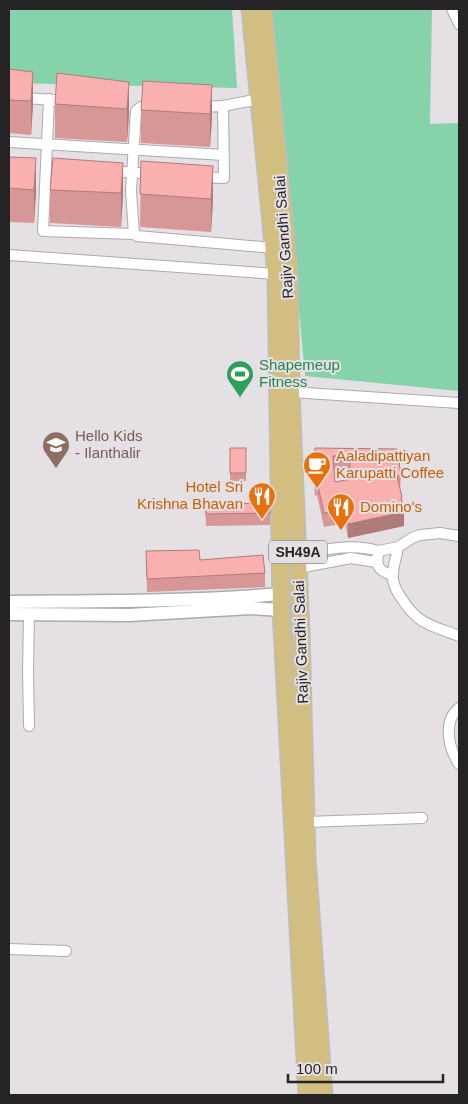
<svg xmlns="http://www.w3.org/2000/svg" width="468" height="1104" font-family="Helvetica,sans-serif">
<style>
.green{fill:#86d3ab}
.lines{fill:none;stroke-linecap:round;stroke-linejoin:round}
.minor-casing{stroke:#ada9ad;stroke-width:12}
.tertiary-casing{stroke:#ada9ad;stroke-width:15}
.primary-casing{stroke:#bebdbe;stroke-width:19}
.minor{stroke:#fff;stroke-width:10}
.tertiary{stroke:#fff;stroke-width:12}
.primary{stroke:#d1be80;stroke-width:16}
.wall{fill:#d79796;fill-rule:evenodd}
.shaded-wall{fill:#af7b7a}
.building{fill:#fab0ae;stroke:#af7b7a;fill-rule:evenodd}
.labels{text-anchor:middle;stroke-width:4;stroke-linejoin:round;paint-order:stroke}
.shield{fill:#e4e0e4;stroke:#5e5c5e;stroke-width:1}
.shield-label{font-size:14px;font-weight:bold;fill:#252325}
.street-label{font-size:15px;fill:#252325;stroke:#e4e0e4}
.leisure-label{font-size:15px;fill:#27864d;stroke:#e4e0e4;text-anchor:start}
.education-label{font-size:15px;fill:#785e54;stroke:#e4e0e4;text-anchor:start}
.food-label{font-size:15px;fill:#c56008;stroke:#e4e0e4;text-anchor:start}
</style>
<rect width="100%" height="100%" fill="#e4e0e4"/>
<!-- green -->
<path class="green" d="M9,9H232L237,88L9,83Z
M272,9H432L430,124L459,123V391L305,376Z"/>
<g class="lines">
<!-- minor casing -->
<g class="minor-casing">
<path id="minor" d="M452,9L459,24
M9,97L55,100
M49,99L43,231L134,234L137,236L273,248
M199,107L223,106L264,98
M9,142L224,155
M109,171L155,174
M199,177L224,178L223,106
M134,234L131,191L136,111L141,107H155
M9,255L276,274
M291,392L459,403
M398,547C397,556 393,565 393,574C392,581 396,590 400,596C417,624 430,625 459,636
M298,556C325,549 351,543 379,551
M298,568L351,558L376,562
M392,575C378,571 375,565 379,551L398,547L412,538L420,535L440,533L459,536
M459,708C442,722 449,749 459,764
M29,726L28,671L29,614
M306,822L422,818
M9,949L66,951"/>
</g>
<!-- tertiary casing -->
<g class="tertiary-casing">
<path id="tertiary" d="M9,602C100,601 190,602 281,594
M9,614L129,615L251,608L281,610"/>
</g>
<!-- primary casing -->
<g class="primary-casing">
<path id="primary" d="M250,9L276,274L281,610L307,1095
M263,9L289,271L291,392L301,633L307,859L324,1095"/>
</g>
<!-- minor -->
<use href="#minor" class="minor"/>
<!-- tertiary -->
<use href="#tertiary" class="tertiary"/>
<!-- primary -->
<use href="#primary" class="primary"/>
</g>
<!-- wall -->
<path class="wall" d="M9,69L33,72V105L31,135L9,133Z
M129,82V115L127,142L55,138V104Z
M212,85V118L210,147L141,143V110Z
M9,157L36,192L34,223L9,222Z
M141,161L213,200L211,232L140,227Z
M123,163V196L121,227L50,223V190Z
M230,448H246V481H230Z
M315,448L397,449L401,475L400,489L402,497L404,526L348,538L345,523L324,527L317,495L315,496L314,483V469H315ZM334,470H349L350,480L335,482Z
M270,503V525L206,526L205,504Z
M146,551L200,560L265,573V587L147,592Z"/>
<!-- shaded-wall -->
<path class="shaded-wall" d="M33,72V105L31,135V101Z
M129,82V115L127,142V109Z
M212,85V118L210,147V114Z
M36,158V192L34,223V190Z
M123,163V196L121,227V193Z
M213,166V200L211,232V199Z
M404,512V526L348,538V524Z"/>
<!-- building -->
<path class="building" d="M9,69L33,72L31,101L9,100Z
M57,73L129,82L127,109L55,104Z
M143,81L212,85L210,114L141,110Z
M9,157L36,158L34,190L9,188Z
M53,158L123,163L121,193L50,190Z
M141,161L213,166L211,199L140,194Z
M230,448H246V473H230Z
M315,448L397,449L401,475L397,476L402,497H401L404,512L348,524L345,509L324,513L317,481L315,482L314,469H315ZM349,455L351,479L335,482L333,456Z
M270,503V513L206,514L205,504Z
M199,550L200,560L263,555L265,573L147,579L146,551Z"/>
<!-- icons -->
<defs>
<g id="stadium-pin" transform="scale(1.4375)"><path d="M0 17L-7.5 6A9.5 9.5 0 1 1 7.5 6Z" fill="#2e9e5b" stroke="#e4e0e4"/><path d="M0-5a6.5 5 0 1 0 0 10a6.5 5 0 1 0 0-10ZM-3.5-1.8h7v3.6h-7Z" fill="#fff"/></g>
<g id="school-pin" transform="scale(1.4375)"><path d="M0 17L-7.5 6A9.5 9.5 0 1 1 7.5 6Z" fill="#8d6e63" stroke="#e4e0e4"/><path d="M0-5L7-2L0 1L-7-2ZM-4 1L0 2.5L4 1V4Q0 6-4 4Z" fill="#fff"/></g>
<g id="cafe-pin" transform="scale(1.4375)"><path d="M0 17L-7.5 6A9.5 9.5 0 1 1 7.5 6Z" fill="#e8710a" stroke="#e4e0e4"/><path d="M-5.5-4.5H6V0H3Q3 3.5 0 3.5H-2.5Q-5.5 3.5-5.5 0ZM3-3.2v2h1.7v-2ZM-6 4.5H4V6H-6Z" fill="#fff"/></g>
<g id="restaurant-pin" transform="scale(1.4375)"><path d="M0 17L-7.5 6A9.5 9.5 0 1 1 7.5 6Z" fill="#e8710a" stroke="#e4e0e4"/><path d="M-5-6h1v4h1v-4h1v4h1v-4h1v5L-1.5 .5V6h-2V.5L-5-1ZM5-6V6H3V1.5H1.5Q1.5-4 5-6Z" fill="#fff"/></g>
</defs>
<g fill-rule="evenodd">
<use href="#stadium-pin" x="240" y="374"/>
<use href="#school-pin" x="56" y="445"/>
<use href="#cafe-pin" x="317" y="465"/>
<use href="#restaurant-pin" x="262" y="496"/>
<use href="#restaurant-pin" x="341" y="507"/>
</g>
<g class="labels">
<!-- shield labels -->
<rect class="shield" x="269" y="540.5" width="58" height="23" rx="4"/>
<g class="shield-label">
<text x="298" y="557">SH49A</text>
</g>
<!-- street labels -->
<g class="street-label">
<text transform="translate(284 237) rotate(-94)" y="5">Rajiv Gandhi Salai</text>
<text transform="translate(301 642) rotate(-92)" y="5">Rajiv Gandhi Salai</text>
</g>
<!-- leisure labels -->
<g class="leisure-label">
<text x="259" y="370">Shapemeup<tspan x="259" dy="17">Fitness</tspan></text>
</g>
<!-- education labels -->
<g class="education-label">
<text x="75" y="441">Hello Kids<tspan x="75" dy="17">- Ilanthalir</tspan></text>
</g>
<!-- food labels -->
<g class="food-label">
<text x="336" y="461">Aaladipattiyan<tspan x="336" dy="17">Karupatti Coffee</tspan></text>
<text x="243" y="492" text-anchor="end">Hotel Sri<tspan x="243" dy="17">Krishna Bhavan</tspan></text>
<text x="360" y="512">Domino's</text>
</g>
</g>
<!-- border -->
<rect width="468" height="1104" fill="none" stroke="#252325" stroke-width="20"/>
<!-- scale -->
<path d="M288 1074v8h155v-8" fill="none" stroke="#252325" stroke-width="2.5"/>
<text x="296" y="1074" font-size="15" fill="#252325" stroke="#e4e0e4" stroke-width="4" paint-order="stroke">100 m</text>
</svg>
